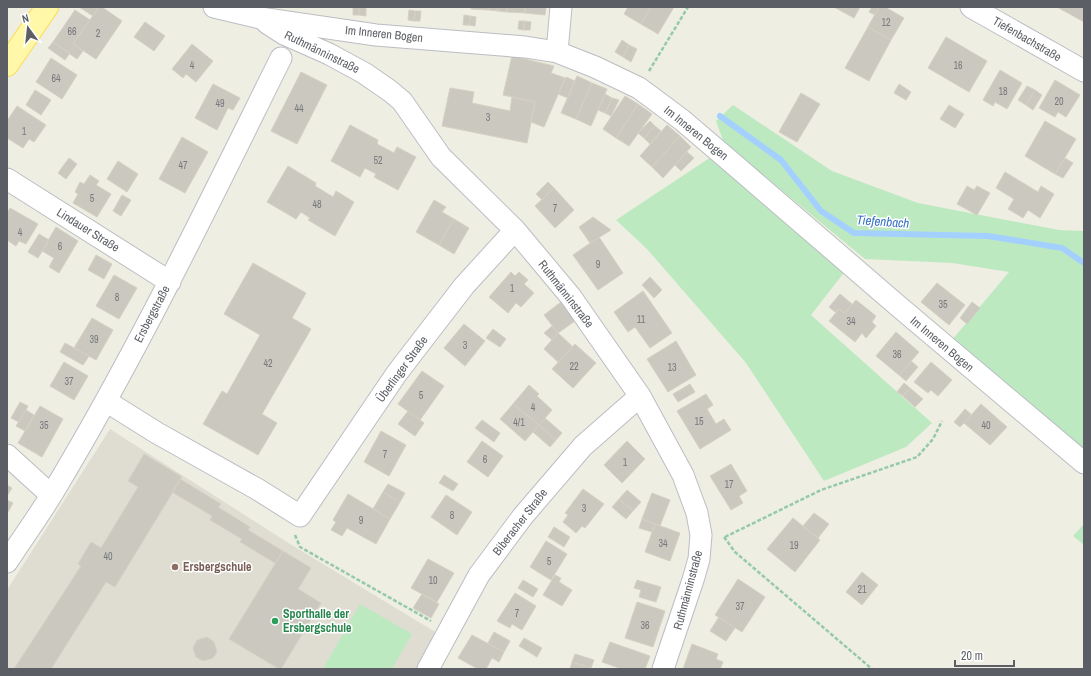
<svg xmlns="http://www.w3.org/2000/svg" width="1091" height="676" font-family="'Archivo Narrow',sans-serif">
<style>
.education{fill:#dfddd2}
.green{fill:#bde9c1}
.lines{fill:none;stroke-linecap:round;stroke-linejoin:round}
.stream{stroke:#a4d0ff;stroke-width:6}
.building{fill:#cbc8c0;stroke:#d5d0c1}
.minor-casing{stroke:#bbbdc3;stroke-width:23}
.major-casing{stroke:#fedb4e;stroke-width:24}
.path{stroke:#95caa9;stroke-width:2.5;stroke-dasharray:4 2;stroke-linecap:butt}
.minor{stroke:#fff;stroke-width:21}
.major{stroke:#fff8a9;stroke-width:22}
.education-dot{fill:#8d6e63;stroke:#fff;stroke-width:1.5}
.leisure-dot{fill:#2e9e5b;stroke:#fff;stroke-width:1.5}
.labels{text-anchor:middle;stroke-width:3;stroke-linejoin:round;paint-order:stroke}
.number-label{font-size:10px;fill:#77797c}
.street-label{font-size:12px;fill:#5b5f65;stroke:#fff}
.education-label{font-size:12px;font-weight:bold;fill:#785e54;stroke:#fff;text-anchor:start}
.leisure-label{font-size:12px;font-weight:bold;fill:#27864d;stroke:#fff;text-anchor:start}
.water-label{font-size:13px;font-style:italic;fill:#3971c5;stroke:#fff}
</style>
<rect width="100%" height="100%" fill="#efeee3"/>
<!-- education -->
<path class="education" d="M110,429L290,544L437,633L417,669H7V590Z"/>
<!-- green -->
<path class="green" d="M733,105L832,171L918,203L1059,230L1084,231V449L952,340L1009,272L952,263L865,259L724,143L716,121Z
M714,155L846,270L811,315L932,423L906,447L824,481L746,363L647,249L616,220Z
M1084,524V545L1073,536Z
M360,604L412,634L392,669H323Z"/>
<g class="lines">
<!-- stream -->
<path class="stream" d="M720,116L781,160L821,211L854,233L988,236L1062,248L1084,263"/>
</g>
<!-- building -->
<path class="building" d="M79,7H99L93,16Z
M99,7H102L122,21L96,59L73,44Z
M353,7H360L359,15H353Z
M360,7H366V16L359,15Z
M471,7H490L489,10L471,9Z
M490,7H498V11L489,10Z
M498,7H507V12L498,11Z
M507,7H525V13L507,12Z
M525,7H546L545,15L525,13Z
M628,7H651L641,24L624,14Z
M651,7H674L658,34L641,24Z
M834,7H860L854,18Z
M872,7H879L875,15L869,12Z
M879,7H885L904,18L891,40L868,27Z
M1057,7H1084V22Z
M75,10L90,20L73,44L83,51L77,59L53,42Z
M409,10L415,11L414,21L408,20Z
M415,11H421L420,21H414Z
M464,15L470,16L469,25H463Z
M470,16L476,17L475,26L469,25Z
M519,21H524V30L518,29Z
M524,21L531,22L530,30H524Z
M145,22L165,36L154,51L134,37Z
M868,27L891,40L869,81L845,68Z
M946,37L987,61L969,92L928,68Z
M622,40L629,45L623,57L615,52Z
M53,42L70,53L65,60L48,48Z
M192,44L213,61L196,82L186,74L183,78L172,69Z
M629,45L637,49L631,62L623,57Z
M512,56L554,66L551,73L565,78L544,127L531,122L535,102L503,95Z
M51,58L77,75L62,99L36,82Z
M1000,70L1022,83L1007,109L995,102L993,106L983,100Z
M301,72L327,85L297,144L271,131Z
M577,76L592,83L576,119L561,113Z
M566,77L575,81L568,98L558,94Z
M1055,80L1080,95L1066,117L1058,112L1055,117L1039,108Z
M592,83L607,89L591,126L576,119Z
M213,84L240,98L233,110L228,108L217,130L195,118Z
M899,84L911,92L906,100L894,93Z
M1027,86L1035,90L1026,105L1018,100Z
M450,88L474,92L472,103L510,111L512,97L535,102L527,143L442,126Z
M35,90L51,100L41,115L26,105Z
M1035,90L1042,95L1033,110L1026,105Z
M801,93L820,104L797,142L779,132Z
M605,94L612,98L605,113L598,110Z
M625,96L638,104L616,138L603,129Z
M612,98L619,100L611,116L605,113Z
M638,104L652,114L629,146L616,138Z
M949,105L964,114L955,128L940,119Z
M17,106L46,125L34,142L29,139L23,148L7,138V121Z
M650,121L655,126L644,138L638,133Z
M1045,121L1076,139L1055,174L1025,156Z
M350,125L378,140L377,144L394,153L397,147L416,157L398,190L374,177L376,174L365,168L360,177L331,161Z
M667,125L680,136L652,167L640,156Z
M655,126L661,131L650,144L644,138Z
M680,136L691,147L663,178L652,167Z
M182,137L208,152L185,193L159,179Z
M687,152L694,158L681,171L675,165Z
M69,158L77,164L66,179L58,173Z
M1065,158L1073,163L1063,178L1055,174Z
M118,161L138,174L127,192L107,179Z
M288,166L316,183L315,186L333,197L336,191L354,202L335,236L308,220L310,218L301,212L296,219L267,202Z
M1005,172L1038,192L1041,186L1054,194L1040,218L1028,210L1023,218L1008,209L1014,199L996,188Z
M90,175L99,181L96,185L111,194L97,217L73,203L78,194L75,192L80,182L84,184Z
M548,182L554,188L542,200L536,194Z
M967,186L974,190L977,186L990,193L977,215L957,204Z
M554,188L574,210L555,228L535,206Z
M122,195L131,200L121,216L113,211Z
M434,200L446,207L442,212L454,219L439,245L416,232Z
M10,208L38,224L26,244L19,241L16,246L7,240V213Z
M593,217L611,230L590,243L579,227Z
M454,219L469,228L454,254L439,245Z
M56,227L78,241L59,273L49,267L54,258L42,251Z
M39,234L49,240L38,258L28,252Z
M599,237L623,273L598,290L573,255Z
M96,255L112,264L104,279L88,270Z
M253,263L306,293L292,318L311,329L262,414L277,423L258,455L203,424L222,391L227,394L260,335L224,314Z
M511,272L515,276L519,272L528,280L524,284L534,293L521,307L516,303L508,313L489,297Z
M114,275L137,288L119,319L96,306Z
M650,277L662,290L654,298L642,285Z
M937,283L965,305L949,325L921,302Z
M643,291L672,333L650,348L635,327L628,332L614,312Z
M840,294L852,304L845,313L839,309L835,312L829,307Z
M856,300L876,316L872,322L876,326L866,338L862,333L855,342L829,321L839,309L845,313Z
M561,302L575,321L558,333L544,315Z
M972,302L980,308L967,324L960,318Z
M92,318L113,330L96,360L74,348Z
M464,324L485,341L465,366L444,348Z
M552,326L558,333L552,340L544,333Z
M493,329L506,339L500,347L486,338Z
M896,332L919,352L899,375L876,356Z
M558,333L573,347L558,362L544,349Z
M676,341L696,375L668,392L647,359Z
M65,343L89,356L83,365L60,352Z
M575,344L596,363L573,388L552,369Z
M911,361L918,367L906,381L899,375Z
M64,362L88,376L74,400L50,386Z
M931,362L952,380L938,396L931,390L928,393L914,382Z
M422,371L444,386L420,420L398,404Z
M904,383L910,388L903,396L897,392Z
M690,384L695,392L678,402L673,394Z
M529,385L539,394L537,396L552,410L539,425L513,404Z
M910,388L923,399L915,407L903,396Z
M706,394L713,405L707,409L716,424L724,419L731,430L700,449L677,411Z
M20,402L28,406L19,422L11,418Z
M513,404L539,425L525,441L500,419Z
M981,404L1007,427L990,445L964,423Z
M40,406L63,419L42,457L18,443Z
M965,409L972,415L960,427L954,422Z
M26,410L34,415L25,431L16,426Z
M408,411L424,423L415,436L398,424Z
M545,418L562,433L556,440L539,425Z
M482,420L500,433L494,442L475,428Z
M539,425L556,440L550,447L533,432Z
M381,431L406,445L389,476L364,462Z
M482,441L503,456L488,477L467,462Z
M627,441L645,459L622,483L604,465Z
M144,454L182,477L115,587L106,582L51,669H14L81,566L78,564L91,542L101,548L138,487L128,481Z
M731,464L747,491L739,496L743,503L731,510L710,476Z
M444,475L458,484L453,491L439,483Z
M180,479L221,504L218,507L250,527L248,530L283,551L275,563L240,542L242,539L210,520L212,516L172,492Z
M388,484L405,493L400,502L383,492Z
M7,485L12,488L7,496Z
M583,489L604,504L585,528L582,526L576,533L563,522L568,515L565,513Z
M627,490L641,502L633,511L619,499Z
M383,492L400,502L390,519L373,509Z
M652,493L670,500L660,526L642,519Z
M348,494L390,519L376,544L347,528L342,536L331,530L336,522L333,520Z
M446,495L472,512L457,535L431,517Z
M619,499L633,511L626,519L612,507Z
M7,500L13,503L7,514Z
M814,513L829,524L818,538L803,526Z
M793,518L820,540L795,572L767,549Z
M642,519L655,524L652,532L639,528Z
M655,524L680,533L670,561L645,552Z
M554,527L570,537L564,547L548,537Z
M546,541L567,554L551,580L530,567Z
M283,551L311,568L298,589L321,603L281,669H279L229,639Z
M428,559L454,573L437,602L411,588Z
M862,572L878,585L862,605L846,592Z
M555,575L561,578L559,582L572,590L562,606L543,595Z
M738,579L765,597L742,632L715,615Z
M523,580L538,589L533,597L518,588Z
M637,580L661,587L656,602L639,597L641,590L634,588Z
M515,593L536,606L522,630L512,624L510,628L497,621Z
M422,594L439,604L431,618L413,608Z
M637,602L665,611L653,647L625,638Z
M719,617L735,628L726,641L710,631Z
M494,632L510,641L504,652L488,643Z
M472,635L504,652L499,662L492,658L486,669H478L458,658Z
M207,637L214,642L217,652L213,658L203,661L196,657L193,648L197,640Z
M524,638L542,648L537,657L519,646Z
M610,642L650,656L645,669H622L602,662Z
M692,644L718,654L716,659L723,662L720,669H683Z
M575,654L594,660L591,668L572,662Z
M572,662L591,668V669H570Z"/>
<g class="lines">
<!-- minor casing -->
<g class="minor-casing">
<path id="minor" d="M214,7L260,18L376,35L525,47L557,52L595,67L639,88L682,120L737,167L897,305L1084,463
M971,7L1084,71
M267,23L284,34L329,54L364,73L390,91L402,101L441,157L515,230L571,297L640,396L683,475L697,513L701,535L699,559L693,580L663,669
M557,52L561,7
M7,179L170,282
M106,401L157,433L257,489L300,516L397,373L464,286L515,230
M7,455L51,495
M7,562C22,539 38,517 52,494C137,353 208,205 281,58
M428,669L479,575L523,516L583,446L640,396"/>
</g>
<!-- major casing -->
<g class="major-casing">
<path id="major" d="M7,65L47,7"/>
</g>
<!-- path -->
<path class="path" d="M649,71L688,7
M295,535L300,547L431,621
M724,537L735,552L872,669
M725,537L821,490L917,457L933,439L942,421"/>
<!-- minor -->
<use href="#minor" class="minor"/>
<!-- major -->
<use href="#major" class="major"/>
</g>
<!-- markers -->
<circle class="education-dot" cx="175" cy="567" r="4"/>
<circle class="leisure-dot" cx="275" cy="621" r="4"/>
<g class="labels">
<!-- number labels -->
<g class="number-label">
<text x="886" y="26">12</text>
<text x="72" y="35">66</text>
<text x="98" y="37">2</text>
<text x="192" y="69">4</text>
<text x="958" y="69">16</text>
<text x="56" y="82">64</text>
<text x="1003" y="95">18</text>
<text x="1059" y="105">20</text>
<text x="220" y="107">49</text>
<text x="299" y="112">44</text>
<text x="488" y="121">3</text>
<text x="24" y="135">1</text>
<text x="378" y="164">52</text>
<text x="183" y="169">47</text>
<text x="92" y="202">5</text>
<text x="317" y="208">48</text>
<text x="555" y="212">7</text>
<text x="20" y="236">4</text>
<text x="60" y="250">6</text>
<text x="598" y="268">9</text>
<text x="512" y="292">1</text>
<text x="117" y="301">8</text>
<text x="943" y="308">35</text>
<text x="641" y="323">11</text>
<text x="851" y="325">34</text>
<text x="94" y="343">39</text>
<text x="465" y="349">3</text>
<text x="897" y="358">36</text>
<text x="268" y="367">42</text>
<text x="574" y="370">22</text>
<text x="672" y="371">13</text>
<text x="69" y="385">37</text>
<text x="421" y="399">5</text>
<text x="533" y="411">4</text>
<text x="699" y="425">15</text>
<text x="519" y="426">4/1</text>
<text x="44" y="429">35</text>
<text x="986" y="429">40</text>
<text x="385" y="458">7</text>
<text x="485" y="463">6</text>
<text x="625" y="466">1</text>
<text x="729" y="488">17</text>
<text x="584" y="512">3</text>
<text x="452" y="519">8</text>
<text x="361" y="524">9</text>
<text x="663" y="547">34</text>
<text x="794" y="549">19</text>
<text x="108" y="560">40</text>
<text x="549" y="565">5</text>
<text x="433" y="584">10</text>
<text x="862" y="593">21</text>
<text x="740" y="610">37</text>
<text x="517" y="617">7</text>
<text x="645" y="629">36</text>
</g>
<!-- street labels -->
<g class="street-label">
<text transform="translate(384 34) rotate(6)" y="4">Im Inneren Bogen</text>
<text transform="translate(1027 39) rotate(30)" y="4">Tiefenbachstraße</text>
<text transform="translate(322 52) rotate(26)" y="4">Ruthmänninstraße</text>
<text transform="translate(696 133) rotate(39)" y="4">Im Inneren Bogen</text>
<text transform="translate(88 230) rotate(32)" y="4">Lindauer Straße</text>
<text transform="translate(566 294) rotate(52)" y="4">Ruthmänninstraße</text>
<text transform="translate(152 314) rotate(-62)" y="4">Ersbergstraße</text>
<text transform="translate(942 344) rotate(40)" y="4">Im Inneren Bogen</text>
<text transform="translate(402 369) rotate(-54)" y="4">Überlinger Straße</text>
<text transform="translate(520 522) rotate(-52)" y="4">Biberacher Straße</text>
<text transform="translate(688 590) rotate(-75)" y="4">Ruthmänninstraße</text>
</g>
<!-- education labels -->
<g class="education-label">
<text x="183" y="571">Ersbergschule</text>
</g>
<!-- leisure labels -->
<g class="leisure-label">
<text x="283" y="618">Sporthalle der<tspan x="283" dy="14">Ersbergschule</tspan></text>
</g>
<!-- water labels -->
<g class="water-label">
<text transform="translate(883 221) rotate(4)" y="5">Tiefenbach</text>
</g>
</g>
<!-- border -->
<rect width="1091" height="676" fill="none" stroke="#5b5f65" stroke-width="16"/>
<!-- north arrow -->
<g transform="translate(28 28) rotate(345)" stroke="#ffffff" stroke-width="3" paint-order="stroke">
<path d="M0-3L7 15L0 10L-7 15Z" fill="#5b5f65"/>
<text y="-6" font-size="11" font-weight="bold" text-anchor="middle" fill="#5b5f65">N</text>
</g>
<!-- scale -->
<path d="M955 660v6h59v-6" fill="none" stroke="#5b5f65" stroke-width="2"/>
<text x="961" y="660" font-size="12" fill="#5b5f65" stroke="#ffffff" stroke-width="3" paint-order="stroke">20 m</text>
</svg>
